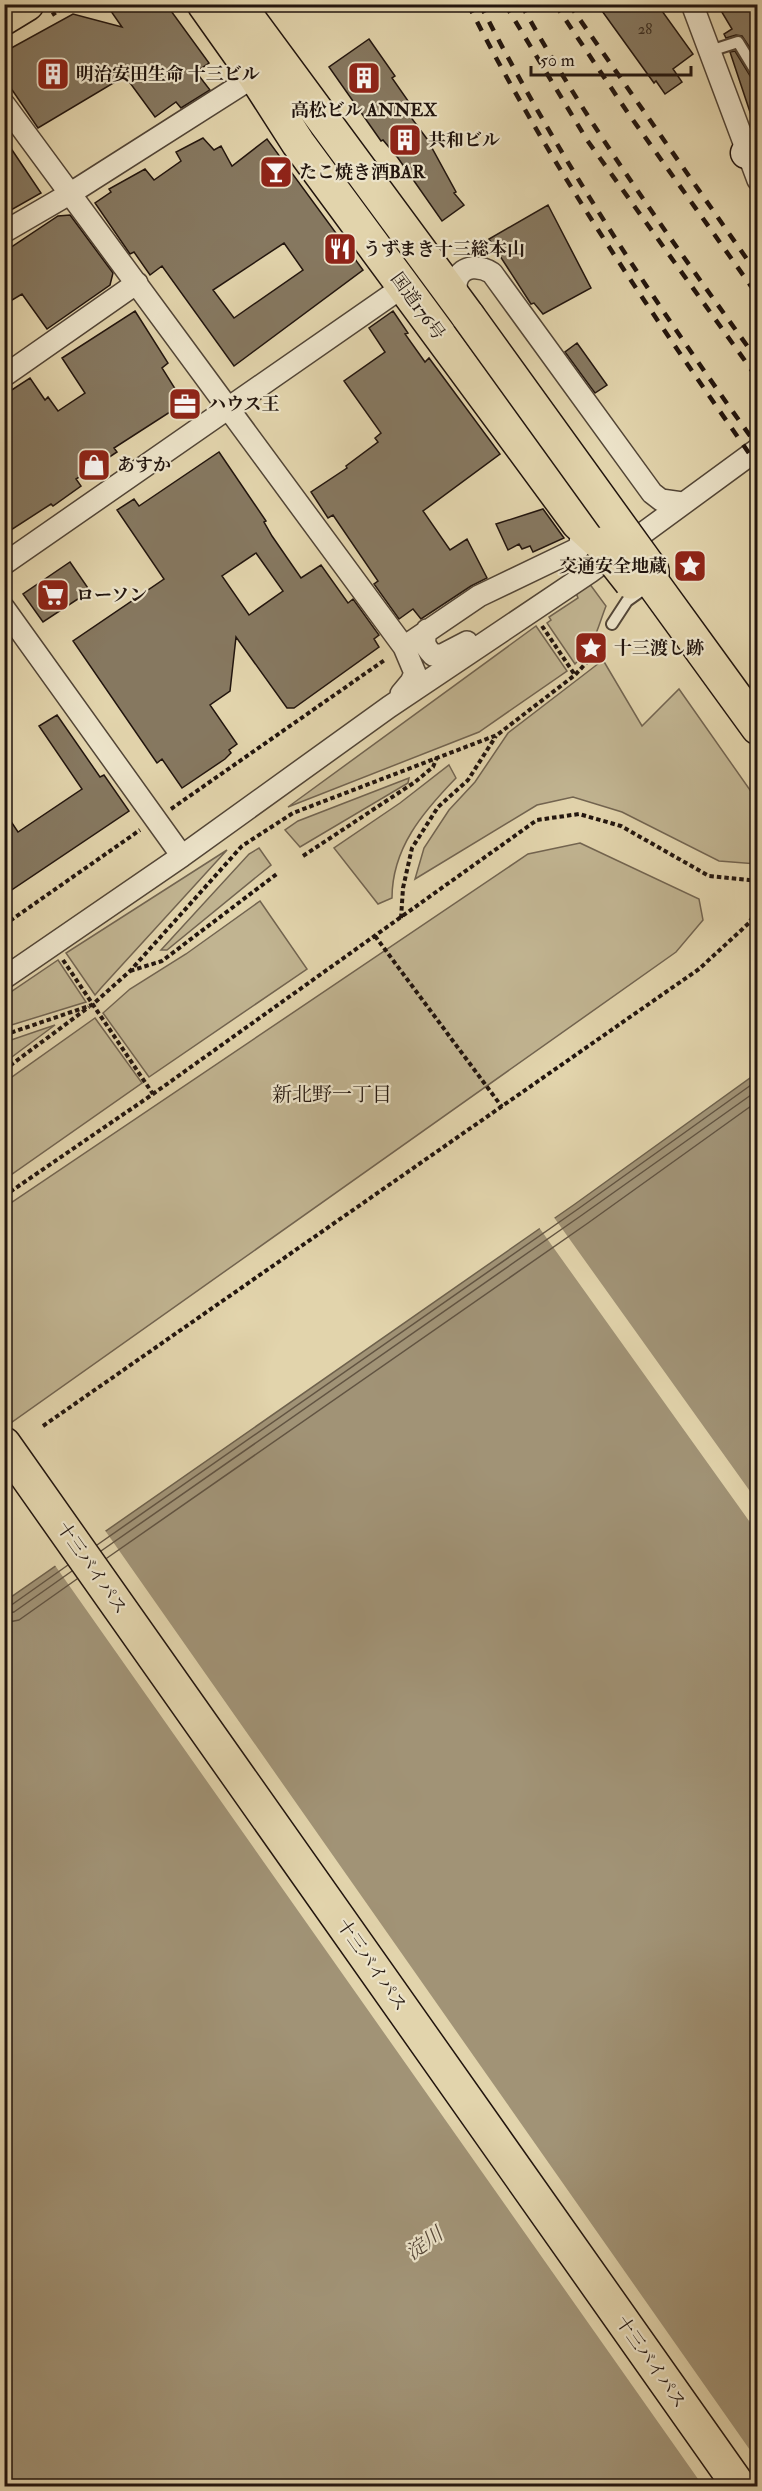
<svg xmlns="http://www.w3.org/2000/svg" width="762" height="2491" font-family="'IM FELL Double Pica','Noto Serif JP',serif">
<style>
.green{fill:#c1b491;stroke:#726450;stroke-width:1.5}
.water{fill:#a19376;stroke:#6e614c;stroke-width:1.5}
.pier{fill:#e2d4ac}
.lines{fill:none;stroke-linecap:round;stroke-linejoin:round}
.shore{stroke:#625442;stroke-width:1.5}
.building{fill:#867860;stroke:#22150e;stroke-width:1.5;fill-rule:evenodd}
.lane-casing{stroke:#524536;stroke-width:14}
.street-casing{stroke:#524536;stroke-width:24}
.secondary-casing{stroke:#22150e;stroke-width:33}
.primary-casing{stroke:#22150e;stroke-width:36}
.highway-casing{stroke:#22150e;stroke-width:36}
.path{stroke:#22150e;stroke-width:4;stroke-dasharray:4.5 3;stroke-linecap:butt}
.lane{stroke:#ece3c9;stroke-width:10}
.street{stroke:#ece3c9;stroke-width:21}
.secondary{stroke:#ece3c9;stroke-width:30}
.primary{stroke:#e2d4ac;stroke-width:33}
.highway{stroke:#e2d4ac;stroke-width:33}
.rail{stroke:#22150e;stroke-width:4.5;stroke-dasharray:10 10;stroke-linecap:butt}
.highway-bridge-casing{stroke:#22150e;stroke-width:36;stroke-linecap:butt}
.highway-bridge{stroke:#e2d4ac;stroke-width:33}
.labels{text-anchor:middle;stroke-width:4.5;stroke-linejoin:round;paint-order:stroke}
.number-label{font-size:15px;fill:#3b2e22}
.poi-label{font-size:18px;font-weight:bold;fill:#22150e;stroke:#ece3c9;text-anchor:start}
.street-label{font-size:18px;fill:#22150e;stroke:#ece3c9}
.neighbourhood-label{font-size:20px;fill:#22150e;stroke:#ece3c9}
.water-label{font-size:20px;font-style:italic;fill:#554738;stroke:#ece3c9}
</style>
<rect width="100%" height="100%" fill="#e2d4ac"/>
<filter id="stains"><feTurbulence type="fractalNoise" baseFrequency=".00333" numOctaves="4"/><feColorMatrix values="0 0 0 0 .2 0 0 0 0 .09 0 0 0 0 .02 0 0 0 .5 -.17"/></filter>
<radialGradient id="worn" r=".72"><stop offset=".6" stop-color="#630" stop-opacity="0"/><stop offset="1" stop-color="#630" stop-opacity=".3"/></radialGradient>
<!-- green -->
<path class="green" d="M589,583L606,606C596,632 596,643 575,664L547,623L551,620L549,617L578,598L576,593Z
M536,626L567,671L479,732L288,807Z
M603,660L642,726L679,689L757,800V864L719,861L622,812L573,797L537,805L415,879L424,848L449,810L475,782L508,733Z
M449,765L456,778C423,812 392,848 392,898L378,904L334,848L400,803Z
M409,778L408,783L300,847L285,830L298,821Z
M580,843L699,899L703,920L676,952L5,1427V1207L528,854Z
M259,848L271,865L167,950H161L249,854Z
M227,850L101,988L95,995L66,953Z
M260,901L307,969L149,1077L103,1013L130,989L186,954Z
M58,960L86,1002L5,1027V996Z
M95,1018L142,1083L5,1179V1082Z
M55,1025L5,1062V1042Z"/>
<!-- water -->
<path class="water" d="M757,1073V2486H5L4,1602L575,1204Z"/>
<!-- pier -->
<path class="pier" d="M553,1216L757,1501V1532L538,1226Z
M104,1529L757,2460V2486H703L54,1564Z"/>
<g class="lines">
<!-- shore -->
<path class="shore" d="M97,1545L578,1209L758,1080
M101,1551L582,1215L758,1090
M107,1558L588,1223L758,1101
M4,1607L10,1606L68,1565
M4,1614L14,1612L72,1571
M4,1623L19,1620L77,1579"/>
</g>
<!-- building -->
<path class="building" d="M106,4H166L209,63L196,72L210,90L181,108L176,102L155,117L125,76L38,128L4,78V52L73,14L122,27Z
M597,4H657L693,54L673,69L682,82L665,94L656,81L654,83Z
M717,4H758V60L742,36L736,35L726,38L724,34L732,29Z
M369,39L395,76L392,78L413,108L407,112L427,139L456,192L454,193L464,205L442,221L398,158L383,140L381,141L329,67Z
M735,51L752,79L758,82V123L754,124L730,52Z
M4,138L41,193L4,214Z
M203,138L214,150L221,146L232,166L267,139L363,270L234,366L162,266L150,275L134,252L130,254L95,203L111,192L109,189L145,169L154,180L181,161L176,152ZM284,243L303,270L234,318L213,290Z
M548,205L591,288L543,314L534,303L531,304L489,239Z
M70,215L113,273L110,285L47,329L22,294L4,305V252L58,216Z
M135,311L168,363L162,368L184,403L114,448L117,452L76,479L81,486L53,506L51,504L11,530L4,520V395L30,378L45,400L48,397L58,411L85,393L62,358Z
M393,311L408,333L405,334L425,362L429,358L500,454L423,511L450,550L467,539L487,578L471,586L421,619L413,609L399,619L374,584L378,581L333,515L328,518L311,492L347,468L346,466L378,442L375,438L381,433L344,381L385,352L369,328Z
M577,343L607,385L595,393L565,352Z
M219,452L266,521L264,522L272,536L301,578L321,565L348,603L353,599L379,635L374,639L379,647L294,708H287L236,637L230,691L210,705L237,744L229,750L231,753L225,759L182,788L162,759L157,763L73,641L164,579L117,510L134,499L139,506ZM256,553L283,591L249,615L222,576Z
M543,509L564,538L533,552L530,546L522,549L519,544L508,550L496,524Z
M70,562L90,591L43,622L23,594Z
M57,715L100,777L104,775L129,811L4,895V811L18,832L82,789L39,726Z"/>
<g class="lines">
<!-- lane casing -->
<g class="lane-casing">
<path id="lane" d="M710,51L738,42L758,75
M612,624L627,601L641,591"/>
</g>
<!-- street casing -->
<g class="street-casing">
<path id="street" d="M692,4L758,180
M4,104L404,647L415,673L411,682L401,694
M4,232L71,193L255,76
M457,301C457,295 455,286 457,280C462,264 481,266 492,273L652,493L661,500L682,503
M4,376L137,283
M4,564L404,286
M4,608L182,856
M427,630C423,642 424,646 433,655H442L467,642
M404,647L479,596L579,548L581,538L578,523
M4,978L182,856L389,707L590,572L758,449"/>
</g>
<!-- secondary casing -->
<g class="secondary-casing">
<path id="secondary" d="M746,153L758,146"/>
</g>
<!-- primary casing -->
<g class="primary-casing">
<path id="primary" d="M4,18L27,4"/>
</g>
<!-- highway casing -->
<g class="highway-casing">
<path id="highway" d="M204,4L255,76L298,143L578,523L601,544
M238,4L468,316
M652,571V582L758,728
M4,1444L739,2486"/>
</g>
<!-- path -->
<path class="path" d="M52,15L69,4
M542,626L575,675
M171,809L386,659
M303,856L415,782L433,767L437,757
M401,918L403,888L412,848L438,807L468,780L496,736
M4,925L140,830
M375,936L502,1107
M63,960L153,1094
M130,971L162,961L278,873
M4,1035L92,1005L130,971L242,846L293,813L497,735L575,675L600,648L605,637
M4,1070L89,1007
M4,1196L153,1094L537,820L579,814L621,826L709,876L758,881
M43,1426L699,969L749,923L758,908"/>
<!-- lane -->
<use href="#lane" class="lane"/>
<!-- street -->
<use href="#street" class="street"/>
<!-- secondary -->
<use href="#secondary" class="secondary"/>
<!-- primary -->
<use href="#primary" class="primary"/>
<!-- highway -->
<use href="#highway" class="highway"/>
<!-- rail -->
<path class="rail" d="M468,4C550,167 654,317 758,466
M480,4C559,160 657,306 758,447
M505,4L587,140L758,379
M521,4C590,129 675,245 758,361
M555,4L628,113L758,296
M569,4L758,275"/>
<!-- highway-bridge casing -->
<g class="highway-bridge-casing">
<path id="highway-bridge" d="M468,316L652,571
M601,544L631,582"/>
</g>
<!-- highway-bridge -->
<use href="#highway-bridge" class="highway-bridge"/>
</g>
<!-- icons -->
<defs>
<g id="building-square" transform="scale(1.725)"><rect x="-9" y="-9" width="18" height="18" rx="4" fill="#8f2418" stroke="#ece3c9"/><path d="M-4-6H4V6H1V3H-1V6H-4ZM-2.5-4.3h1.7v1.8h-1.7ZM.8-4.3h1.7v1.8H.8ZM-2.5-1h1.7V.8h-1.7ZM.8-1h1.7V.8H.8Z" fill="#fff"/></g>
<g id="bar-square" transform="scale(1.725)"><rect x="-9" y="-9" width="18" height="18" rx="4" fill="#8f2418" stroke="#ece3c9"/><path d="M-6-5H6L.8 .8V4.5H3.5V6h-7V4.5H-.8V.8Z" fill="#fff"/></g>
<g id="restaurant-square" transform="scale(1.725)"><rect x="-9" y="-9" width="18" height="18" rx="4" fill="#8f2418" stroke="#ece3c9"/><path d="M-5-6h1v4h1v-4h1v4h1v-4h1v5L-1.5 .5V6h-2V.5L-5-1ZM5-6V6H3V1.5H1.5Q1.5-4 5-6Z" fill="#fff"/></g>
<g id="office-square" transform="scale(1.725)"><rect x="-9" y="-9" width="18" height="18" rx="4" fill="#8f2418" stroke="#ece3c9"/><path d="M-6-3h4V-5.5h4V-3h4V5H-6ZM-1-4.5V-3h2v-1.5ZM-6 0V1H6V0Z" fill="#fff"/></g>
<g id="shop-square" transform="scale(1.725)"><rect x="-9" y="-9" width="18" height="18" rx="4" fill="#8f2418" stroke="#ece3c9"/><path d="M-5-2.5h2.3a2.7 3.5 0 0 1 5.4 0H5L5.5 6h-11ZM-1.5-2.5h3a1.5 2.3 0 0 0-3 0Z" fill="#fff"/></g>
<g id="sight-square" transform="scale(1.725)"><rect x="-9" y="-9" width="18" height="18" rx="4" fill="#8f2418" stroke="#ece3c9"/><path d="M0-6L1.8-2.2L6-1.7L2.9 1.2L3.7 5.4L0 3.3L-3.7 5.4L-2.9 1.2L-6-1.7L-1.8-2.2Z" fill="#fff"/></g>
<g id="supermarket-square" transform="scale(1.725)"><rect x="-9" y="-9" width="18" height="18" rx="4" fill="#8f2418" stroke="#ece3c9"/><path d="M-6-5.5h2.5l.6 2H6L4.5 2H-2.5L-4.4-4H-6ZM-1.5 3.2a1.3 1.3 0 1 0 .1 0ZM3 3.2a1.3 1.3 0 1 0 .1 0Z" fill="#fff"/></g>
</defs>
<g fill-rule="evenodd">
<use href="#building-square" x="53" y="74"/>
<use href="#building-square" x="364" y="78"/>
<use href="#building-square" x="405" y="140"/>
<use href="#bar-square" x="276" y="172"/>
<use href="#restaurant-square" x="340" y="249"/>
<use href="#office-square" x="185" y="404"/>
<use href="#shop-square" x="94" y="465"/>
<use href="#sight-square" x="690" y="566"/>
<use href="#supermarket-square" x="53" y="595"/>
<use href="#sight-square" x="591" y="648"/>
</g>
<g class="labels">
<!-- number labels -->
<g class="number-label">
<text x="645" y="34">28</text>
</g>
<!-- poi labels -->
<g class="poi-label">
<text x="76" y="80">明治安田生命 十三ビル</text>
<text x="364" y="116" text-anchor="middle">高松ビル ANNEX</text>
<text x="428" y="146">共和ビル</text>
<text x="299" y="178">たこ焼き酒BAR</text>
<text x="363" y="255">うずまき十三総本山</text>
<text x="208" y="410">ハウス王</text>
<text x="117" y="471">あすか</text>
<text x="667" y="572" text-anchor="end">交通安全地蔵</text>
<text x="76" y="601">ローソン</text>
<text x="614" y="654">十三渡し跡</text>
</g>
<!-- street labels -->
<g class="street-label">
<text transform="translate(418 306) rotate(54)" y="6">国道176号</text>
<text transform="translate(92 1568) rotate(55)" y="6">十三バイパス</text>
<text transform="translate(372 1965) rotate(55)" y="6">十三バイパス</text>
<text transform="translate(651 2362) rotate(55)" y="6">十三バイパス</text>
</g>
<!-- neighbourhood labels -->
<g class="neighbourhood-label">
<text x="332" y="1101">新北野一丁目</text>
</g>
<!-- water labels -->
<g class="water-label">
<text transform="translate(424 2243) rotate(-36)" y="7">淀川</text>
</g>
</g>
<!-- margin -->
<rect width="762" height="2491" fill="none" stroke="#e2d4ac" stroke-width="24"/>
<rect x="6" y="6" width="750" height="2479" fill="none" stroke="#22150e" stroke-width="3"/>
<rect x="12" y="12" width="738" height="2467" fill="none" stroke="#22150e" stroke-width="1.5"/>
<!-- scale -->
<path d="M531 66v9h160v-9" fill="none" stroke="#22150e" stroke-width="3"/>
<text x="540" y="66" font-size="18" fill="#22150e" stroke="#ece3c9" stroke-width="4.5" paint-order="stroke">50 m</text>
<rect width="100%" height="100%" filter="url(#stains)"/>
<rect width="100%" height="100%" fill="url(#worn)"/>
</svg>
